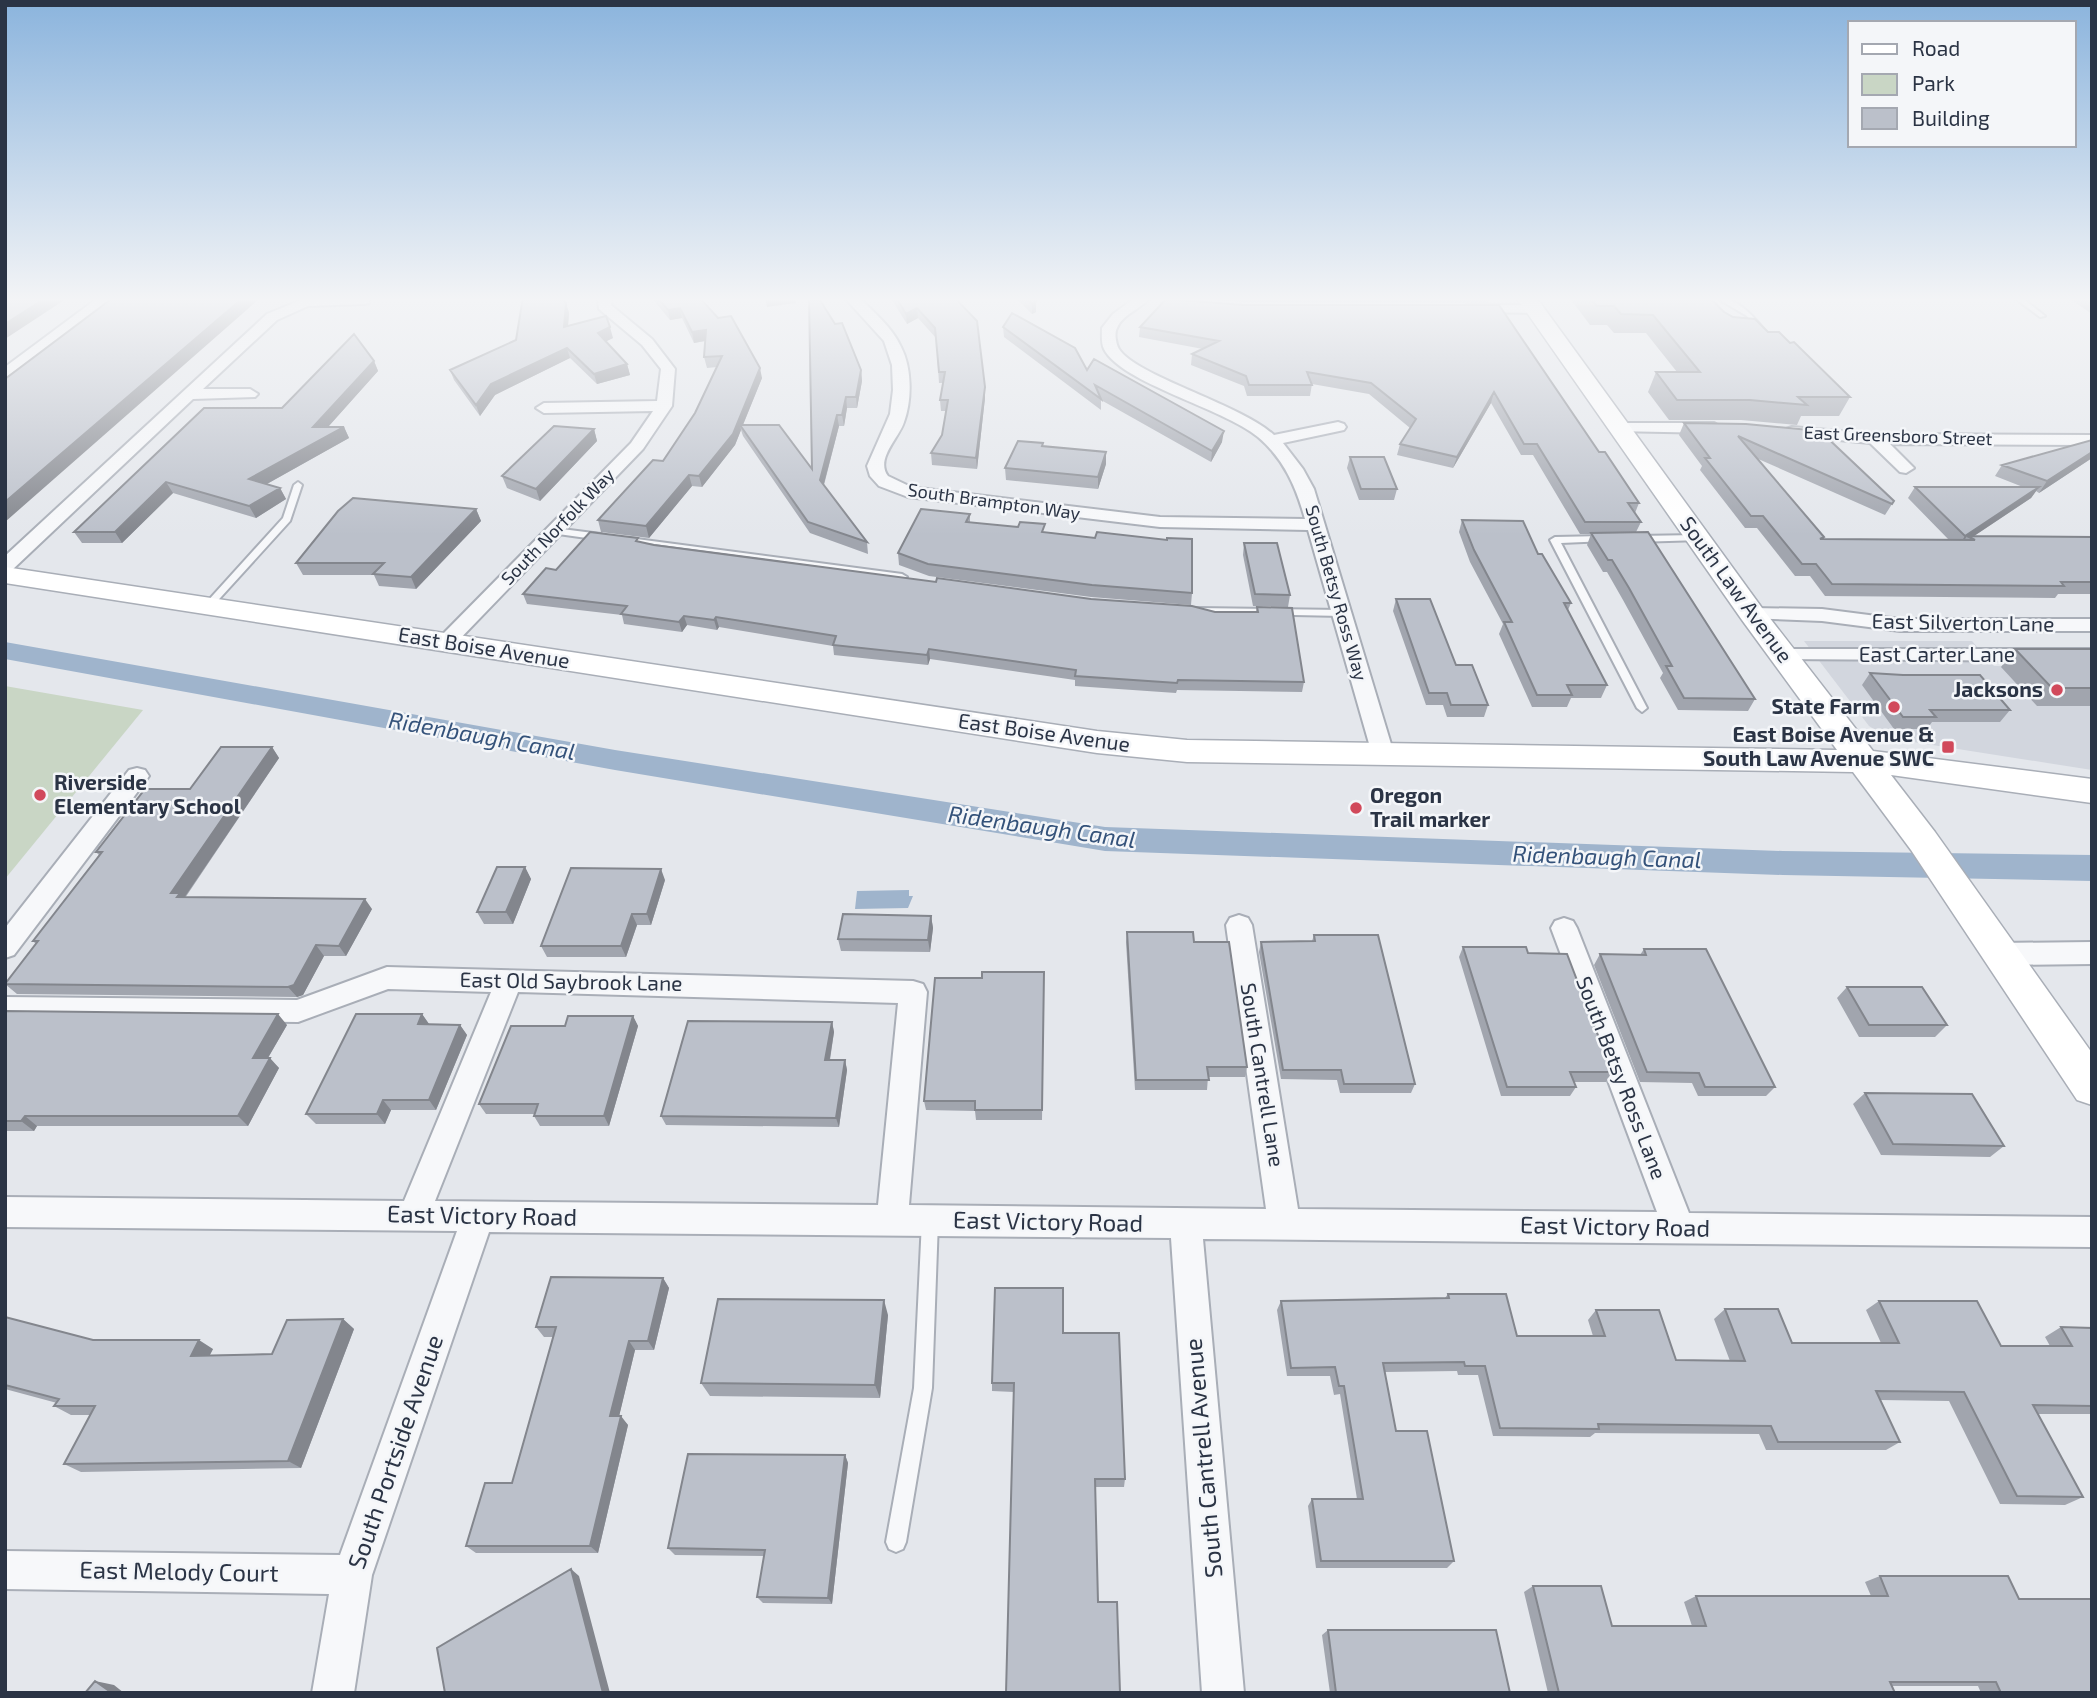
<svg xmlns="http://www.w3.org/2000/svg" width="2097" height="1698" font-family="'Exo 2',sans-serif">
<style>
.built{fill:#d2d6de}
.green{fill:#c9d6c5}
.water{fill:#9fb4cc}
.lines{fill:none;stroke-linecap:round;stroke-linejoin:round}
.canal{fill:#9fb4cc;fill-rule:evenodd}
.lane-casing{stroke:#a9aeb7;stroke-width:4}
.street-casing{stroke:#a9aeb7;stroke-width:4}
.secondary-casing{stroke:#a9aeb7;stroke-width:3}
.lane{fill:#f7f8fa;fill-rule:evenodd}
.street{fill:#f7f8fa;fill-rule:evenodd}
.secondary{fill:#fff;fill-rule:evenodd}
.wall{fill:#a1a5ae}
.shaded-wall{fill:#83868d}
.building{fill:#bbc0ca;stroke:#83868d;stroke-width:2}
.poi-dot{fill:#d1495b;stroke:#f4f6f9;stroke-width:2.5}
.labels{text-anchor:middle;stroke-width:5;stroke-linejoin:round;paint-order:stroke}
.far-street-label{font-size:18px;fill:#2b3445;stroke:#f4f6f9}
.street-label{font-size:21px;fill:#2b3445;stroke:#f4f6f9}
.poi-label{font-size:21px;font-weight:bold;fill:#2b3445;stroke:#f4f6f9;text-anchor:end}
.water-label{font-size:23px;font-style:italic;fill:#34527a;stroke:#f4f6f9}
.near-street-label{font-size:24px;fill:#2b3445;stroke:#f4f6f9}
</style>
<rect width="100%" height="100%" fill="#e4e7ec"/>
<!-- built -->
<path class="built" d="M1804,641H1972L1994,666L2092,667V770L1888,738L1869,726Z"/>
<!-- green -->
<path class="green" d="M5,686L143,710L5,879Z"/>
<!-- water -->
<path class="water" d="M909,890V896H913L908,908L855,909L857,891Z"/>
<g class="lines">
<!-- canal -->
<path class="canal" d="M5,642L615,750L1105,827L1783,851L2092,855V881L1783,875L1105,851L615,770L5,659Z"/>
<!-- lane casing -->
<g class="lane-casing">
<path id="lane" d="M1715,297C1736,297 1753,315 1765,331L1764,333H1758L1747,316Z
M2013,297H2021L2045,316L2040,317Z
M298,482L302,485L290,521L211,608H205V604L283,518L294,485Z
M554,528L601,534L606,537L601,540L551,533V529Z
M1698,535L1703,538L1701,540L1636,542L1631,539L1636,536Z
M1604,536L1609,539L1607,541L1561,543L1647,708L1642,712L1637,708L1550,540L1555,537Z
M629,538L902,574L907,577L902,580L626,543L624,541Z
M1195,608L1342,610L1347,613L1342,616L1192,613L1190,611Z
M930,1213L936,1216L938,1221L932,1388L906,1542L903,1549L896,1552L889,1549L886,1542L914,1388L922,1221L924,1216Z"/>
</g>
<!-- street casing -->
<g class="street-casing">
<path id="street" d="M99,297H115L5,378V367Z
M369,297V303L364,304L308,306L277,320L203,389H250L258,394L255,397L193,399L12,570L5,572V556L267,314L306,298Z
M598,297H612L611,305L652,339L675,369L672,406L643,449L453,646H439L436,642L439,638L631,443L653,411L544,413L536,408L544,403L657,401L661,369L642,345L599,309Z
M844,297H859C874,313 892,327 901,347C912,368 912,400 904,422C899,438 875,459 888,476L911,487L1160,517L1305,519C1296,487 1284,459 1258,437C1223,408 1121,383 1104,349C1101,343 1102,335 1102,328L1113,314L1136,297L1149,299C1140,309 1122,315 1117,328C1114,333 1116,344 1119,349C1136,376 1240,404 1274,435L1338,422L1344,424L1346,427L1344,430L1283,443L1303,469L1314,489L1394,754L1391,759L1383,762L1375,759L1372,754L1308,530L1160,527L908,497L879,486L870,476L867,466L890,414L893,390L892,365L884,341Z
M1469,305H1535L1542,309L1535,313L1464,312V306Z
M1620,423H1714L1722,428L1714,433L1614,431L1612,428L1614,425Z
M1792,427L1875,434L2092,435V445L1890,444L1914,468L1906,473L1900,472L1870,443L1786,435L1784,432L1786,429Z
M1752,608L1822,609L1900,619H2092V631H1900L1822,621L1745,618L1742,614L1745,610Z
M1782,649H2092V661L1775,659L1772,655L1775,651Z
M137,768L145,770L149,776L145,782L14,955L5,958V928L129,770Z
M1239,915L1248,918L1252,925L1298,1209L1657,1212L1551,928L1555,921L1564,918L1573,921L1577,928L1689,1213L2092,1217V1247L1203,1239L1244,1693H1202L1171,1238L489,1232L372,1575L354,1693H312L329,1594L5,1589V1551L340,1555L457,1231L5,1227V1197L404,1201L491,992L388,989L298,1022L5,1019V997L297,1000L387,967L913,981L923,984L927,992L909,1205L1266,1209L1226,925L1230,918ZM518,992L898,1003L878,1205L435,1201Z
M2092,942V964L1999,965L1990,961L1986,954L1990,947L1999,943Z"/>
</g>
<!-- secondary casing -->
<g class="secondary-casing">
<path id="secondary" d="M1516,297H1536L1762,608L1873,751L2092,779V803L1891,775L1935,832L2092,1053V1105L2077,1100L1911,850L1853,772L1187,762L1097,753L5,583V567L1097,731L1187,740L1837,750L1742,620Z"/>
</g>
<!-- lane -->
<use href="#lane" class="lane"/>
<!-- street -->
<use href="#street" class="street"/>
<!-- secondary -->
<use href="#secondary" class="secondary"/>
</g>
<!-- wall -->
<path class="wall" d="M651,297H699L762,378L743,425L812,469L809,297L861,370L862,381L857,408H847L844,426H839L824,485L867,542L868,554L810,533L743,436L741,430L735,445L702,487L692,486L649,538L601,532L598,520L663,461L695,413L717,367L707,368L704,357L706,341L694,343L682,318L670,320Z
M890,297H954L985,387V398L977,469L932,465L931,453L942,435L947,411H941L940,400L943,383H939L936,338L918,318L907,324Z
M1015,297H1034L1036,312L1032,314Z
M1176,297H1490L1488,303L1242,302Z
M1569,297H1709L1724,312L1768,332L1850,397L1839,416H1801L1797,425L1741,420H1669L1648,392L1656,372H1677L1646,333H1614L1607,325H1590Z
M2067,297H2092V314Z
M566,303L569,313L568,326L613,338L606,341L627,364L630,375L597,384L570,358L495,395L480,416L454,380L450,370L516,340Z
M1243,305H1499L1599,452L1639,503L1635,513L1641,522L1636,532L1755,699L1748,711L1678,710L1660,678L1663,673L1623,600L1607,572H1603L1587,545L1591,534H1580L1533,455H1521L1491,403L1453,468L1397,455L1400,444L1410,428L1369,394L1312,384L1310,396H1247L1244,386L1191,365L1192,354L1203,349L1139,337L1140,327Z
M1003,327L1222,442L1211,462L1101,400V410L1004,337Z
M374,361L378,371L328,427H344L349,438L267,484L280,488L286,499L256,518L173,493L122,543H82L74,532L282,408Z
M1684,423L1746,424L1894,501L1885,515L1756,458L1823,539L1949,540L1908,498L1915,487H2023L1995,476L2002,465L2092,440V458L2039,493L2036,491L2031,498L1974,536L2092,537V594H2058L2055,598L1825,596L1810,576H1795L1757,528H1745L1700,470L1702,466L1679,435Z
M594,429L597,441L540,501L507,488L502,476Z
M1043,446L1106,452V464L1098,489L1006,480L1005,468Z
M1350,457L1397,489L1394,500H1359L1347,468Z
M476,509L481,521L416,589L379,586L374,575H303L296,563Z
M970,514V522L1045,533L1192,593L1191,605L1091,597L929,576L899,565L898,553Z
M1462,520L1538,554L1571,603L1568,610L1607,685L1601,698H1571L1567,707H1532L1499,634L1503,624L1470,562L1459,532Z
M639,542L936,582L1215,612H1256L1257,607L1304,682L1302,692L1177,690L1176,693L1075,686V680L930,659L928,665L834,655L833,646L719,627L717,630L687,625L682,632L624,624L622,615L527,604L523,594L556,570Z
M1244,543L1290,595L1288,607L1253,606L1243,555Z
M1396,599L1456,665L1488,705L1484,717H1447L1443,705H1426L1393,611Z
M2015,649H2092V706H2037L2001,667Z
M1870,673L1903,675L2010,710L2000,722H1932L1927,729H1894L1862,685Z
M272,747L279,758L185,898L372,909L346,956H324L303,995L297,997L17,994L5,984L36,944L33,941L99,855L96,852L190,789Z
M525,867L531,879L513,924H484L477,912Z
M665,880L651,925H637L626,957H547L541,946Z
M931,916L933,928L930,952L841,951L838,939Z
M1127,932L1247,1067L1245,1077H1208L1207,1090H1135L1126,942Z
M1314,935L1415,1084L1411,1093H1340L1337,1080L1281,1079L1259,952L1261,942L1312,941Z
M1463,947L1528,953L1612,1072L1606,1082H1574L1576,1087L1570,1096H1501L1459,957Z
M1644,949L1775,1087L1766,1096H1698L1692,1083L1640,1082L1594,965L1600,954L1640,955Z
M1044,972L1042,1120H976L975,1111L926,1110L924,1101L982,978Z
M1847,987L1947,1025L1935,1037H1859L1837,998Z
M5,1011L287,1025L268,1058L279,1068L248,1126H37L34,1131H5Z
M422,1014L429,1024L460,1025L467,1035L436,1110H391L385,1124H316L306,1114Z
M633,1016L638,1026L609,1126H540L534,1116L535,1114H486L479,1104L565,1026Z
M832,1022L834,1032L830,1060H845L847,1070L839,1127L666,1125L661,1116Z
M1865,1093L2004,1146L1990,1157L1881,1155L1853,1104Z
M663,1278L669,1288L654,1350H635L619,1416L628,1425L598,1553H476L466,1546L512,1483L553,1337H544L536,1327Z
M1448,1294L1517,1336H1593L1588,1320L1596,1310L1676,1360L1730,1361L1714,1319L1725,1309L1792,1343H1881L1866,1310L1879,1301L2001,1346H2050L2045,1337L2061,1327L2092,1328V1414H2038L2083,1497L2065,1505L2000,1504L1949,1401L1880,1400L1900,1442L1886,1450H1766L1759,1434L1595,1433L1590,1437L1493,1436L1478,1375H1458L1457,1371L1385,1372L1396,1431L1454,1561L1447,1568H1316L1308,1506L1312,1499H1357L1340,1394L1334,1395L1330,1376H1287L1277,1310L1281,1301L1445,1298Z
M888,1315L880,1398L710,1396L701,1383Z
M5,1317L93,1340L213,1349L209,1355L272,1354L343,1319L354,1329L301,1468L81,1472L64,1464L91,1415H71L54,1406L57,1403L5,1389Z
M1063,1333L1125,1479L1124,1487H1095L1098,1602L1014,1392L992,1391V1383Z
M845,1455L848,1463L832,1604L763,1603L757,1597L764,1556L675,1555L668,1548Z
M1880,1576L2019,1599L2092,1693H1981L1978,1686H1892L1895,1693H1548L1524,1592L1533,1586L1612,1626H1692L1684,1602L1696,1596H1871L1865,1582Z
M1328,1630L1510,1693H1330L1322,1635Z"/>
<!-- shaded-wall -->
<path class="shaded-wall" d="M47,297H69L5,339V324Z
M244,297H264L259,299L5,522V502Z
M765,297H796V303L767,307Z
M1036,301V312L1032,314V304Z
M566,303L569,313L567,337L564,327Z
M680,308L682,318L670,320L668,310Z
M917,308L918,318L907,324L906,314Z
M610,327L613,338L601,344L598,333Z
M706,330L709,340L694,343L692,332Z
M567,348L570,358L495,395L480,416L476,405L491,384Z
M374,361L378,371L319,437L313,427Z
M627,364L630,375L597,384L594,374Z
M760,368L762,378L742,427L740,425L741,430L735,445L702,487L699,476Z
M861,370L862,381L857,408L856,397Z
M985,387V398L977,469L976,458Z
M1494,392L1491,403L1453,468L1457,457Z
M846,397L847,408L844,426L842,415Z
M837,415L839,426L822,491L820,480Z
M344,427L349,438L256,490L249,479Z
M594,429L597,441L540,501L536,489Z
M1224,431L1222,442L1211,462L1212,451Z
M1106,452V464L1098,489V477Z
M2092,452V458L2039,493L2047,481Z
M689,475L692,486L649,538L646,526Z
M166,482L173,493L122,543L115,532Z
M2039,487L2031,498L1971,538L1967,536L1962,544L1957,548L1965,536Z
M280,488L286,499L256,518L249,506Z
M476,509L481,521L416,589L411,577Z
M684,616L687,625L682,632L679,622Z
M716,617L719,627L717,630L714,620Z
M929,649L930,659L928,665L927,655Z
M272,747L279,758L184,898L189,904L171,893Z
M525,867L531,879L513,924L506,912Z
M661,869L665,880L651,925L647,914Z
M365,899L372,909L346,956L339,946Z
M632,914L637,925L626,957L621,946Z
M931,916L933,928L930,952L928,940Z
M316,945L324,956L303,995L297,997L288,987Z
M278,1014L287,1025L262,1068L253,1058Z
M422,1014L429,1024H418Z
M633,1016L638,1026L609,1126L604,1116Z
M832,1022L834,1032L828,1070L825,1060Z
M460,1025L467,1035L436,1110L429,1100Z
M270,1058L279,1068L248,1126L238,1116Z
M845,1060L847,1070L839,1127L836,1118Z
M383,1100L391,1110L385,1124L377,1114Z
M25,1116L37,1126L34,1131L21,1121Z
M663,1278L669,1288L654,1350L648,1341Z
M884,1300L888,1315L880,1398L875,1385Z
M343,1319L354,1329L301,1468L288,1461Z
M199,1340L213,1349L205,1365L191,1356Z
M629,1341L635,1350L617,1425L610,1416Z
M621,1416L628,1425L598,1553L590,1546Z
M845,1455L848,1463L832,1604L828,1598Z
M571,1569L579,1576L610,1693H603Z
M95,1681L114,1685L124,1693H112Z"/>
<!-- building -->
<path class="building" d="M5,297H47L5,324Z
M114,297H244L5,502V379Z
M523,297H560L566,303L564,327L606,316L610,327L598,333L627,364L594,374L567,348L491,384L476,405L450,370L516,340Z
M657,297H699L718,318L731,316L760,368L733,434L699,476L689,475L646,526L598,520L653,460L663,461L695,413L722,356L704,357L706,330L692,332L680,308L668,310Z
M809,297H818L835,324L842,323L861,370L856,397H846L842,415H837L820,480L867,542L808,522L740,425H779L812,469Z
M896,297H954L977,321L985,387L976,458L931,453L942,435L948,400H940L945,372H939L935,328L917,308L906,314Z
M1025,297H1034L1036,301L1032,304Z
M1589,297H1709L1724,312L1733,317L1755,319L1768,332H1779L1790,343L1794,342L1850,397H1798L1807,405L1750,400H1677L1656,372H1700L1653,315L1621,314L1614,306H1597Z
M1166,299L1243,305H1499L1599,452H1605L1639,503H1628L1641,522H1585L1537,444H1524L1494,392L1457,457L1400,444L1416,419L1371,383L1307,372L1312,385H1249L1246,376L1192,354L1219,341L1140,327Z
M1012,313L1075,348L1087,370L1094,359L1224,431L1212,451L1095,385L1101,399L1003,327Z
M354,334L374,361L313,427H344L249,479L280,488L249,506L166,482L115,532H74L204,408H282Z
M1684,423L1746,424L1820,431L1894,501L1892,504L1738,436L1824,537L1820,539L1975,540L1967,536L2092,537V582H2061L2064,586L1832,584L1816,564H1802L1763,516H1751L1705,458H1710Z
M554,426L594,429L536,489L502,476Z
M2092,440V452L2047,481L2002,465Z
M1018,441L1043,443L1042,446L1106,452L1098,477L1005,468Z
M1350,457H1384L1397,489H1361Z
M1915,487H2039L1965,536Z
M353,498L476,509L411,577L373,574L384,563H296L338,511Z
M921,509L970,514L966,522L1018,527L1020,522L1045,524L1042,532L1095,538L1097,532L1167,540V538L1192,539V593L1092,585L928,564L898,553Z
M1462,520L1523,521L1538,554H1542L1571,603H1564L1607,685H1567L1572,695H1537L1504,622H1512L1474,550Z
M590,532L638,538L636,541L654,545L807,565L936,582L937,578L1091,599L1192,606L1215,612H1258L1257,607L1292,608L1304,682L1178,680L1177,683L1075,676L1076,670L929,649L927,655L833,645L836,636L716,617L714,620L684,616L679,622L621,614L627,606L523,594L546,568L556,570Z
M1648,532L1755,699L1684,698L1666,666H1672L1629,588L1612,560H1608L1591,533Z
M1244,543H1277L1290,595L1255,594Z
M1396,599H1430L1456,665H1472L1488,705H1451L1447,693H1429Z
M2015,649H2092V688H2052Z
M1870,673L1903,675H1980L2010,710H1930L1936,717H1903Z
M221,747H272L171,893H180L177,897L365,899L339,946L316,945L294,985L288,987L5,984L38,941H33L102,852H96L145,789H190Z
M497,867H525L506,912H477Z
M571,868L661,869L647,914H632L621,946H541Z
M843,914L931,916L928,940L838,939Z
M1127,932H1193L1194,942H1229L1247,1067H1207L1209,1080H1136Z
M1314,935H1378L1415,1084H1344L1341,1070H1283L1261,942L1315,941Z
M1463,947H1526L1528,953L1567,954L1612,1072H1570L1576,1087H1507Z
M1644,949H1706L1775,1087H1705L1699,1073L1647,1072L1600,954L1646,955Z
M982,972H1044L1042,1110H975V1101H924L935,978H982Z
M1847,987H1922L1947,1025H1869Z
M5,1011L278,1014L253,1058H270L238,1116H25L21,1121H5Z
M356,1014H422L418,1024L460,1025L429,1100H383L377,1114H306Z
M568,1016H633L604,1116H534L538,1104H479L511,1026H565Z
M688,1021L832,1022L825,1060H845L836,1118L661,1116Z
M1865,1093L1972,1094L2004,1146L1893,1144Z
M551,1277L663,1278L648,1341H629L610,1416H621L590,1546H466L485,1483H512L556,1327H536Z
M995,1288H1063V1333H1119L1125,1479H1095L1098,1602H1117L1120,1693H1006L1014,1383H992Z
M1448,1294H1506L1517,1336H1605L1596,1310H1659L1676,1360L1745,1361L1725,1309H1778L1792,1343H1899L1879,1301H1977L2001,1346H2072L2061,1327L2092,1328V1406L2033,1405L2083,1497L2017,1496L1964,1392L1876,1391L1900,1442H1778L1771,1426L1598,1424L1599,1429L1500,1428L1485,1366H1465L1464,1362L1383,1363L1396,1431H1427L1454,1561H1321L1312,1499H1363L1344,1386H1339L1335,1367L1291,1368L1281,1301L1449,1298Z
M718,1299L884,1300L875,1385L701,1383Z
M5,1317L93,1340H199L191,1356L272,1354L287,1320L343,1319L288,1461L64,1464L95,1406H54L59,1399L5,1385Z
M688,1454L845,1455L828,1598L757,1597L765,1550L668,1548Z
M571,1569L603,1693H445L437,1648Z
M1880,1576H2008L2019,1599H2092V1693H2001L1996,1682H1890L1895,1693H1559L1533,1586H1601L1612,1626H1706L1696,1596H1888Z
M1328,1630H1496L1510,1693H1336Z
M95,1681L112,1693H85Z"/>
<!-- sky -->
<linearGradient id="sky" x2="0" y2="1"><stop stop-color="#8bb4dd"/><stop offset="0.56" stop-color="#f3f4f6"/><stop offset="1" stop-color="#f3f4f6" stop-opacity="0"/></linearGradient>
<rect width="2097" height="535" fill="url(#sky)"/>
<!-- markers -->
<g class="poi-dot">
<circle cx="2057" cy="690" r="7"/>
<circle cx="1894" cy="707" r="7"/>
<rect x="1941" y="740" width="14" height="14" rx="3.5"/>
<circle cx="40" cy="795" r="7"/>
<circle cx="1356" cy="808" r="7"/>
</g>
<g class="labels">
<!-- far-street labels -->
<g class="far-street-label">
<text transform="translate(1898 436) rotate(2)" y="6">East Greensboro Street</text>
<text transform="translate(994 502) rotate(8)" y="6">South Brampton Way</text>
<text transform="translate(558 527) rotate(-46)" y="6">South Norfolk Way</text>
<text transform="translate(1336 593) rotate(74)" y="6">South Betsy Ross Way</text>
</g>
<!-- street labels -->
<g class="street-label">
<text transform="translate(1736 590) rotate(54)" y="7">South Law Avenue</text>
<text transform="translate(1963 623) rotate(1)" y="7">East Silverton Lane</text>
<text transform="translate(484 648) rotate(9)" y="7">East Boise Avenue</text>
<text x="1937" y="662">East Carter Lane</text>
<text transform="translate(1044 733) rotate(8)" y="7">East Boise Avenue</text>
<text transform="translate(571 982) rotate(1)" y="7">East Old Saybrook Lane</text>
<text transform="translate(1262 1075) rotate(81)" y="7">South Cantrell Lane</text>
<text transform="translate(1621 1078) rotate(69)" y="7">South Betsy Ross Lane</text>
</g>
<!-- poi labels -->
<g class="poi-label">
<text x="2043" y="697">Jacksons</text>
<text x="1880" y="714">State Farm</text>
<text x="1934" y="742">East Boise Avenue &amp;<tspan x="1934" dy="24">South Law Avenue SWC</tspan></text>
<text x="54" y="790" text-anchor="start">Riverside<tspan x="54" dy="24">Elementary School</tspan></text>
<text x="1370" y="803" text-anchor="start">Oregon<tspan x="1370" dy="24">Trail marker</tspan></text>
</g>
<!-- water labels -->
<g class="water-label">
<text transform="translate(482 736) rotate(10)" y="8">Ridenbaugh Canal</text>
<text transform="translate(1042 827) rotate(8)" y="8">Ridenbaugh Canal</text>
<text transform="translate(1607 857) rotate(2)" y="8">Ridenbaugh Canal</text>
</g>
<!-- near-street labels -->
<g class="near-street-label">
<text transform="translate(482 1216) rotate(1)" y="8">East Victory Road</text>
<text transform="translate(1048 1222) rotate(1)" y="8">East Victory Road</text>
<text transform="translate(1615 1227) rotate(1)" y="8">East Victory Road</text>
<text transform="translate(396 1452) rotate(-71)" y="8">South Portside Avenue</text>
<text transform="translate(1204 1458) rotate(-95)" y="8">South Cantrell Avenue</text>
<text transform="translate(179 1572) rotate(1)" y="8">East Melody Court</text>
</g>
</g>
<!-- border -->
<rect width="2097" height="1698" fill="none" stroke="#2b3445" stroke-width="14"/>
<!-- legend -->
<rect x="1848" y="21" width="228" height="126" fill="#f4f6f9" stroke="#a4a8b1" stroke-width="2"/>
<rect x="1862" y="44" width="35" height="10" fill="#ffffff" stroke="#a4a8b1" stroke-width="2"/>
<text x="1912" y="56" font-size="21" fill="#2b3445">Road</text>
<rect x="1862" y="74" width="35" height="21" fill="#c9d6c5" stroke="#a4a8b1" stroke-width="2"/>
<text x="1912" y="91" font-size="21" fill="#2b3445">Park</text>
<rect x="1862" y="108" width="35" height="21" fill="#bbc0ca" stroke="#a4a8b1" stroke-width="2"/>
<text x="1912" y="126" font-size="21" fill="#2b3445">Building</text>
</svg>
